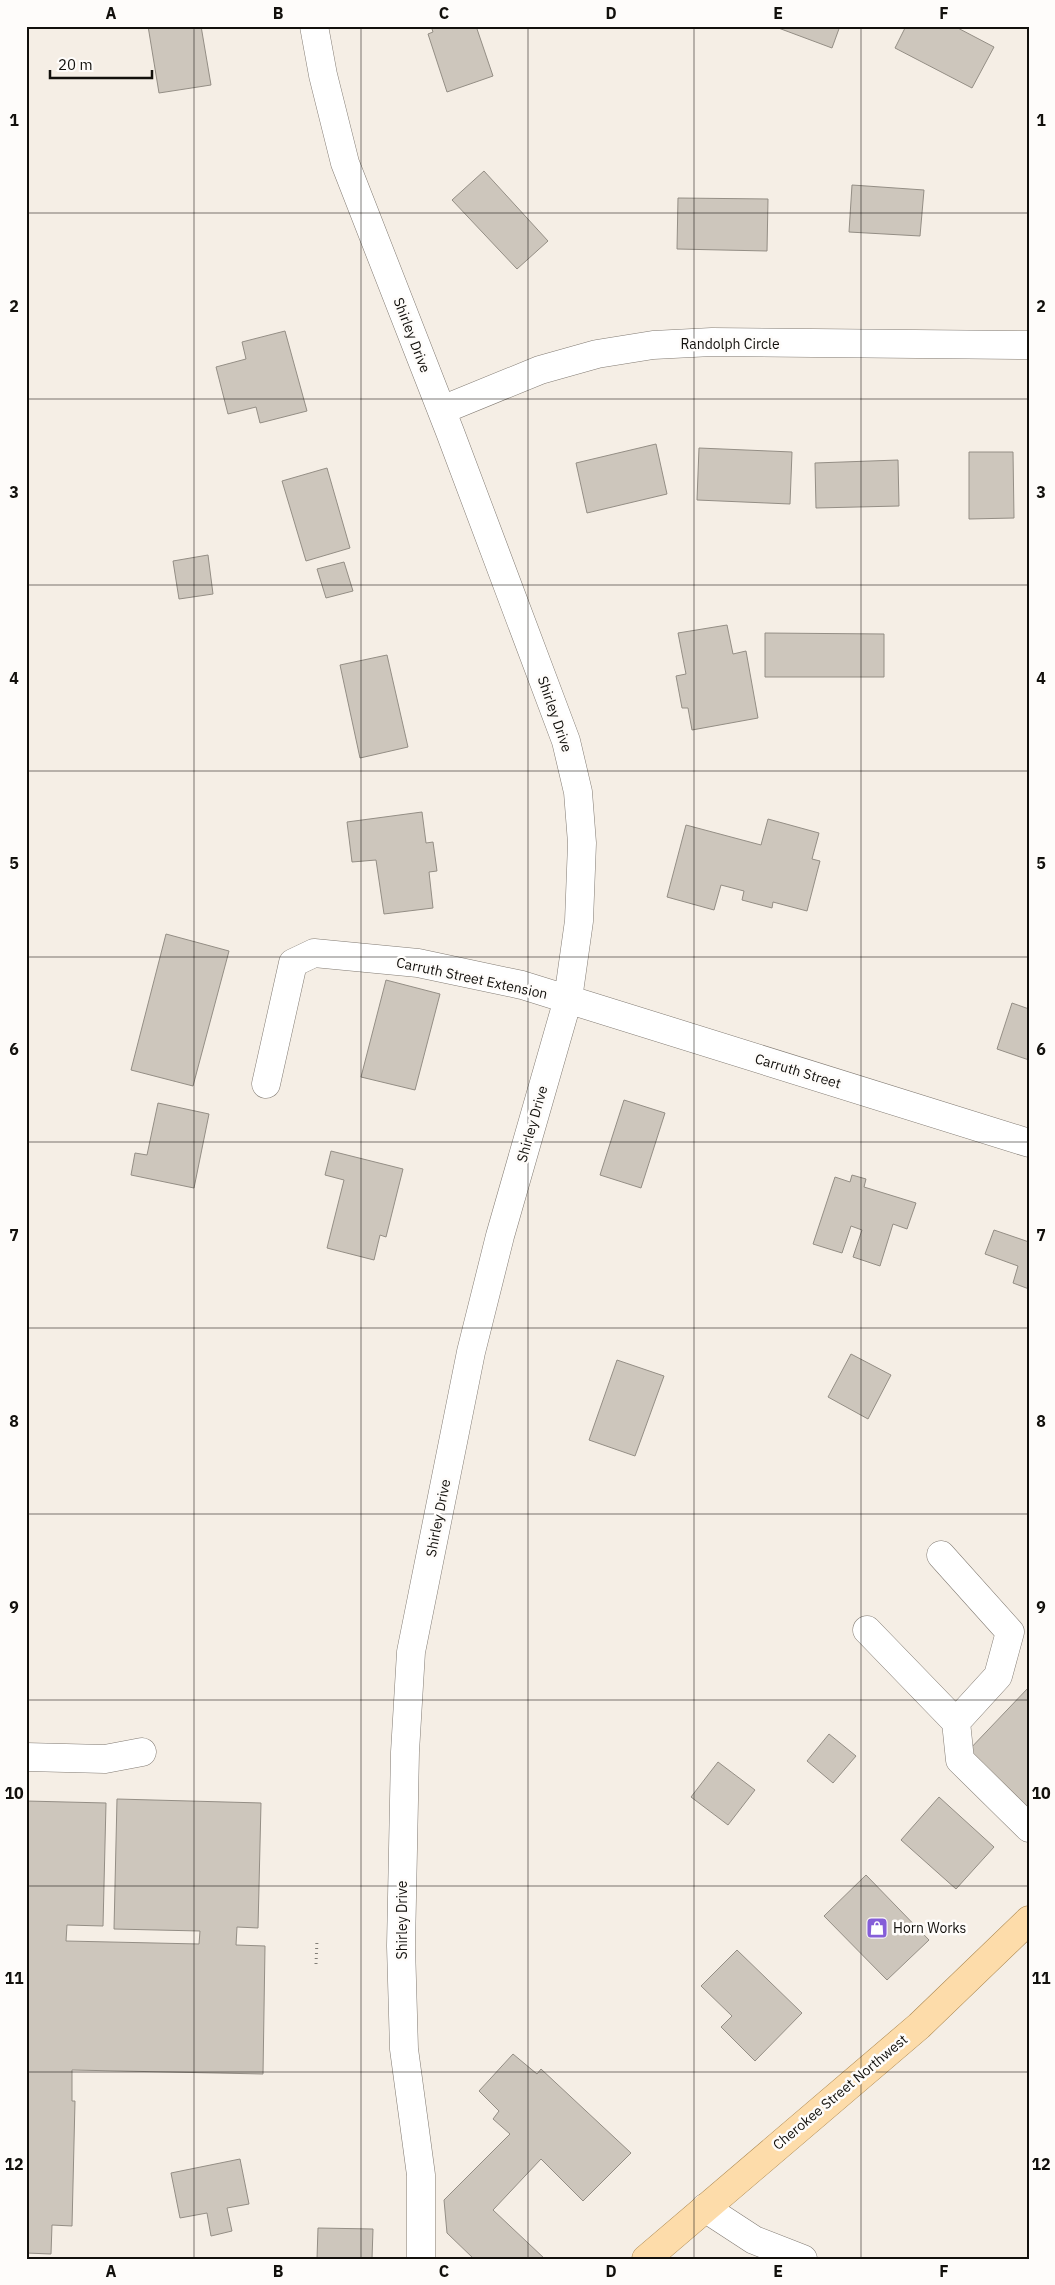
<svg xmlns="http://www.w3.org/2000/svg" width="1055" height="2285" font-family="'IBM Plex Sans',sans-serif">
<style>
.building{fill:#cdc6bc;stroke:#948e85}
.lines{fill:none;stroke-linecap:round;stroke-linejoin:round}
.minor-casing{stroke:#827b73;stroke-width:29}
.major-casing{stroke:#aa864e;stroke-width:29}
.path{stroke:#817d76;stroke-width:3;stroke-dasharray:1 4;stroke-linecap:butt}
.minor{stroke:#fff;stroke-width:28}
.major{stroke:#fddcaa;stroke-width:28}
.grid{fill:none;stroke:#12100c;stroke-width:1;stroke-opacity:0.55}
.labels{text-anchor:middle;stroke-width:5;stroke-linejoin:round;paint-order:stroke}
.street-label{font-size:14px;fill:#12100c;stroke:#fefcfa}
.poi-label{font-size:14px;fill:#12100c;stroke:#fefcfa;text-anchor:start}
.neatline{fill:none;stroke:#12100c;stroke-width:2}
.grid-label{font-size:16px;text-anchor:middle;font-weight:bold;fill:#12100c}
</style>
<rect width="100%" height="100%" fill="#f5eee5"/>
<!-- building -->
<path class="building" d="M148,26H201L211,85L159,93Z
M431,26H476L493,76L447,92L428,34L433,32Z
M773,26H840L832,48Z
M906,26H954L994,47L972,88L895,48Z
M484,171L548,241L517,269L452,200Z
M852,185L924,190L920,236L849,232Z
M678,198L768,199L767,251L677,249Z
M285,331L307,411L260,423L256,407L228,414L216,367L246,359L242,342Z
M656,444L667,494L587,513L576,463Z
M699,448L792,452L790,504L697,500Z
M969,452H1013L1014,518L969,519Z
M898,460L899,506L816,508L815,463Z
M327,468L350,548L306,561L282,481Z
M208,555L213,594L179,599L173,561Z
M344,562L353,591L326,598L317,569Z
M727,625L733,654L746,651L758,718L692,730L688,708H682L676,676L686,674L678,633Z
M765,633L884,634V677H765Z
M387,655L408,747L360,758L340,665Z
M422,812L426,843L433,842L437,871L429,872L433,908L384,914L376,860L352,862L347,822Z
M768,819L819,833L812,859L820,861L807,911L773,902L772,908L742,900L744,891L721,885L714,910L667,897L686,825L761,845Z
M166,934L229,951L193,1086L131,1070Z
M386,980L440,994L415,1090L361,1077Z
M1012,1003L1029,1009V1060L997,1049Z
M624,1100L665,1113L641,1188L600,1175Z
M158,1103L209,1114L194,1188L131,1175L135,1153L147,1155Z
M331,1151L403,1169L386,1237L380,1235L374,1260L327,1248L344,1180L325,1175Z
M852,1175L866,1179L864,1187L916,1203L907,1229L893,1224L880,1266L853,1257L862,1230L851,1226L842,1253L813,1244L835,1177L850,1182Z
M994,1230L1029,1242V1289L1013,1283L1018,1266L985,1254Z
M851,1354L891,1375L868,1419L828,1397Z
M617,1360L664,1376L635,1456L589,1440Z
M1029,1687V1811L967,1752Z
M829,1734L856,1756L833,1783L807,1761Z
M718,1762L755,1790L728,1825L691,1797Z
M939,1797L994,1847L956,1889L901,1840Z
M117,1799L261,1803L258,1928L237,1927L236,1945L265,1946L263,2074L72,2070V2101H75L72,2226L52,2225L51,2254L26,2253V1801L106,1803L103,1926L67,1925L66,1941L199,1944L200,1931L114,1929Z
M866,1875L929,1940L887,1980L824,1916Z
M737,1950L802,2013L755,2061L721,2027L732,2016L701,1986Z
M513,2054L537,2074L541,2069L631,2153L583,2201L541,2159L493,2210L545,2259H474L447,2233L444,2200L510,2134L493,2119L499,2111L479,2091Z
M240,2159L249,2204L227,2208L232,2231L211,2236L207,2213L180,2218L171,2173Z
M318,2228L373,2229L372,2259H317Z"/>
<g class="lines">
<!-- minor casing -->
<g class="minor-casing">
<path id="minor" d="M314,26L323,75L345,163L450,432L566,741L578,792L582,843L579,921L568,999L500,1236L471,1352L411,1652L405,1752L401,1946L404,2049L421,2175V2259
M442,410L540,370L597,354L653,345L712,342L1029,345
M266,1084L293,963L314,953L418,963L522,985L1029,1143
M941,1555L1010,1632L998,1676L956,1722
M867,1630L956,1722L960,1760L1029,1828
M26,1757L105,1759L142,1752
M705,2208L754,2240L803,2259"/>
</g>
<!-- major casing -->
<g class="major-casing">
<path id="major" d="M646,2259L919,2026L1029,1920"/>
</g>
<!-- path -->
<path class="path" d="M316,1964L317,1940"/>
<!-- minor -->
<use href="#minor" class="minor"/>
<!-- major -->
<use href="#major" class="major"/>
</g>
<!-- grid -->
<path class="grid" d="M194,26V2259M361,26V2259M528,26V2259M694,26V2259M861,26V2259M26,213H1029M26,399H1029M26,585H1029M26,771H1029M26,957H1029M26,1142H1029M26,1328H1029M26,1514H1029M26,1700H1029M26,1886H1029M26,2072H1029"/>
<!-- icons -->
<defs>
<g id="shop-square" transform="scale(1.125)"><rect x="-9" y="-9" width="18" height="18" rx="4" fill="#855ed8" stroke="#fefcfa"/><path d="M-5-2.5h2.3a2.7 3.5 0 0 1 5.4 0H5L5.5 6h-11ZM-1.5-2.5h3a1.5 2.3 0 0 0-3 0Z" fill="#fff"/></g>
</defs>
<g fill-rule="evenodd">
<use href="#shop-square" x="877" y="1928"/>
</g>
<g class="labels">
<!-- street labels -->
<g class="street-label">
<text transform="translate(412 335) rotate(69)" y="5">Shirley Drive</text>
<text x="730" y="349">Randolph Circle</text>
<text transform="translate(555 714) rotate(71)" y="5">Shirley Drive</text>
<text transform="translate(472 978) rotate(12)" y="5">Carruth Street Extension</text>
<text transform="translate(798 1071) rotate(17)" y="5">Carruth Street</text>
<text transform="translate(532 1124) rotate(-74)" y="5">Shirley Drive</text>
<text transform="translate(438 1518) rotate(-79)" y="5">Shirley Drive</text>
<text transform="translate(402 1920) rotate(-90)" y="5">Shirley Drive</text>
<text transform="translate(840 2092) rotate(-40)" y="5">Cherokee Street Northwest</text>
</g>
<!-- poi labels -->
<g class="poi-label">
<text x="893" y="1933">Horn Works</text>
</g>
</g>
<!-- border -->
<rect width="1055" height="2285" fill="none" stroke="#fefcfa" stroke-width="55"/>
<!-- scale -->
<path d="M50 70v8h102v-8" fill="none" stroke="#12100c" stroke-width="2.5"/>
<text x="58" y="70" font-size="15" fill="#12100c" stroke="#fefcfa" stroke-width="4" paint-order="stroke">20 m</text>
<rect x="28" y="28" width="1000" height="2230" class="neatline"/>
<g class="grid-label">
<text x="111" y="19">A</text>
<text x="278" y="19">B</text>
<text x="444" y="19">C</text>
<text x="611" y="19">D</text>
<text x="778" y="19">E</text>
<text x="944" y="19">F</text>
<text x="14" y="126">1</text>
<text x="1041" y="126">1</text>
<text x="14" y="312">2</text>
<text x="1041" y="312">2</text>
<text x="14" y="498">3</text>
<text x="1041" y="498">3</text>
<text x="14" y="684">4</text>
<text x="1041" y="684">4</text>
<text x="14" y="869">5</text>
<text x="1041" y="869">5</text>
<text x="14" y="1055">6</text>
<text x="1041" y="1055">6</text>
<text x="14" y="1241">7</text>
<text x="1041" y="1241">7</text>
<text x="14" y="1427">8</text>
<text x="1041" y="1427">8</text>
<text x="14" y="1613">9</text>
<text x="1041" y="1613">9</text>
<text x="14" y="1799">10</text>
<text x="1041" y="1799">10</text>
<text x="14" y="1984">11</text>
<text x="1041" y="1984">11</text>
<text x="14" y="2170">12</text>
<text x="1041" y="2170">12</text>
<text x="111" y="2277">A</text>
<text x="278" y="2277">B</text>
<text x="444" y="2277">C</text>
<text x="611" y="2277">D</text>
<text x="778" y="2277">E</text>
<text x="944" y="2277">F</text>
</g>
</svg>
